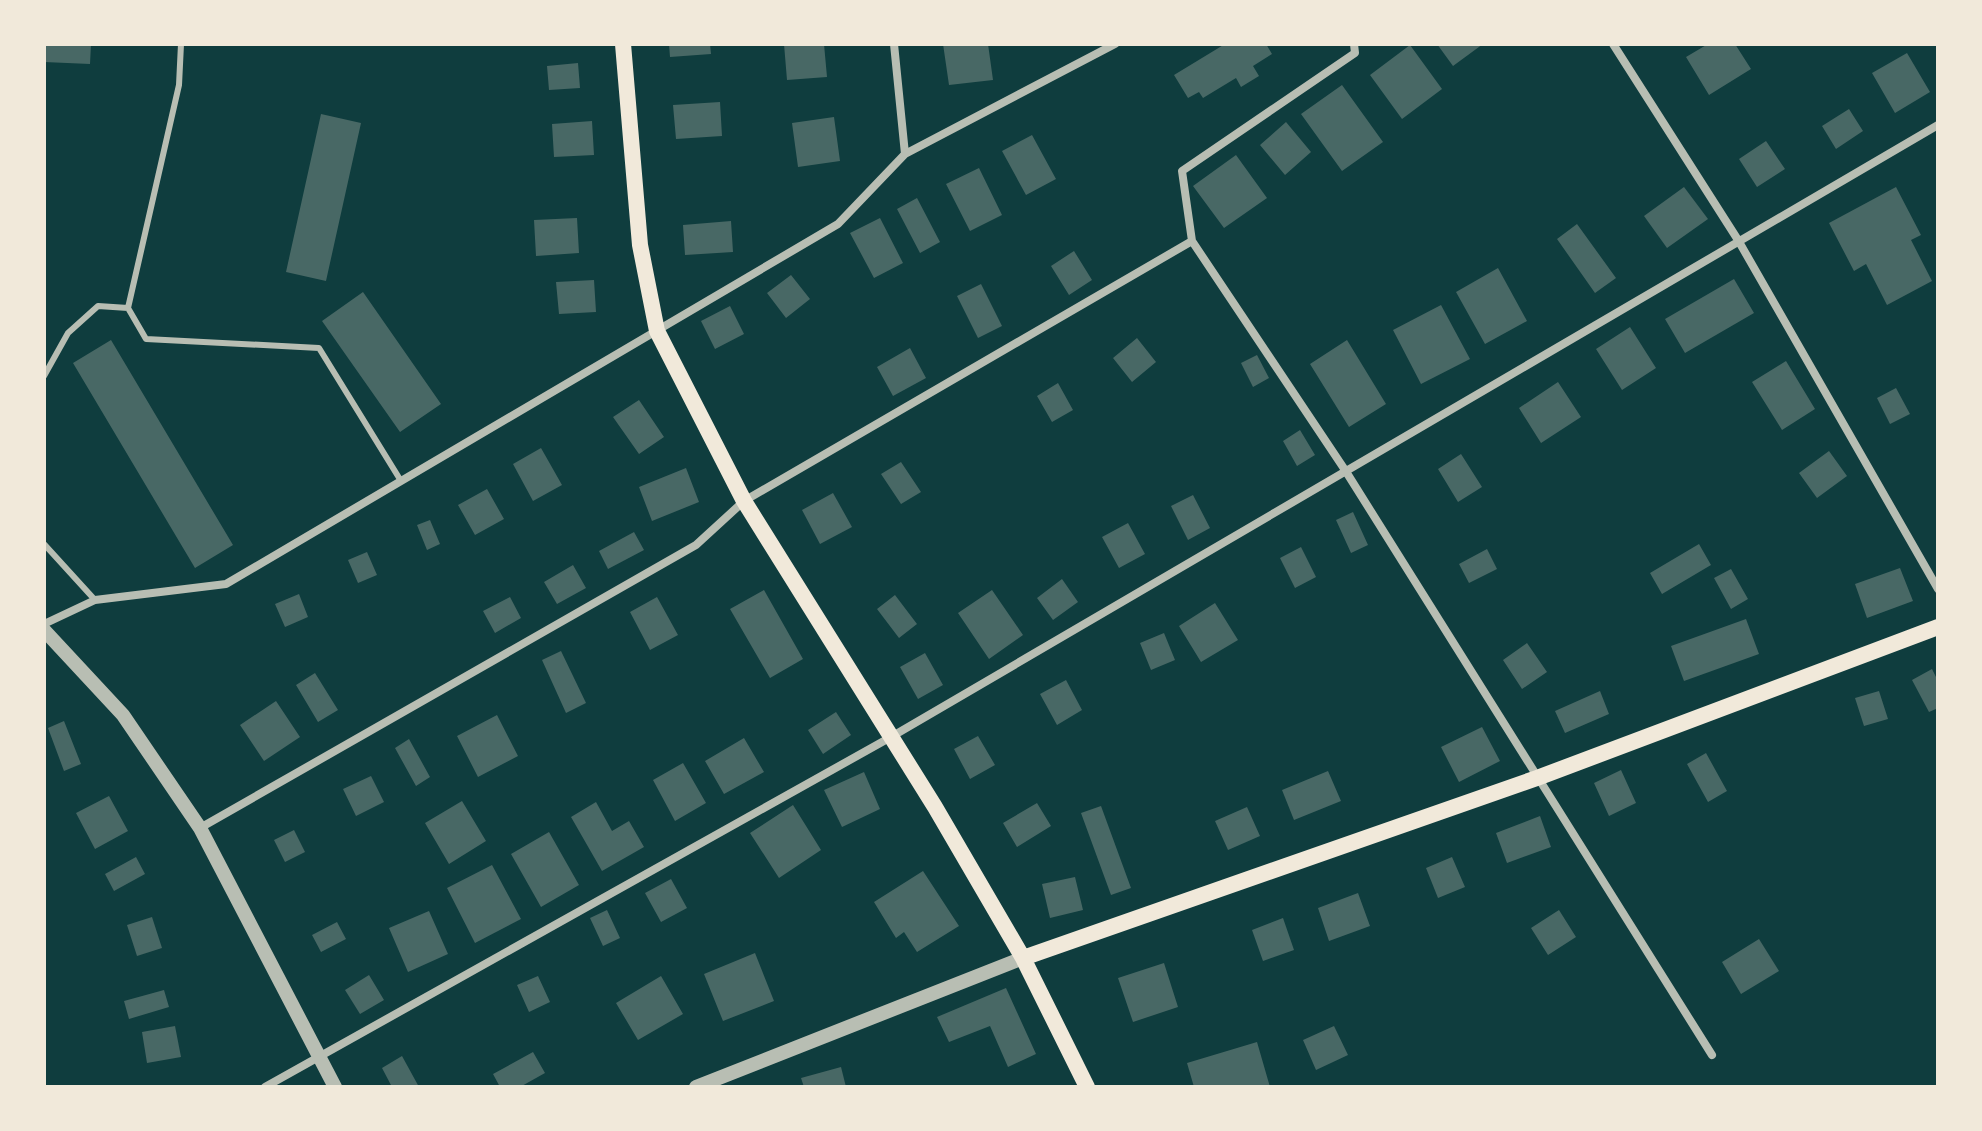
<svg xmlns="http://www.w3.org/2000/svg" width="1982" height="1131" font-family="'Alegreya Sans',sans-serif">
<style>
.building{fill:#486865}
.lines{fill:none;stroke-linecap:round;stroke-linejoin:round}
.service{stroke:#b8beb3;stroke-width:6}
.minor{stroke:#b8beb3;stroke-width:8}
.tertiary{stroke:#b8beb3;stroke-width:14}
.secondary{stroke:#f1e9da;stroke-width:16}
</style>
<rect width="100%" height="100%" fill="#0f3d3e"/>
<!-- building -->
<path class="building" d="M44,44H91L90,64L44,62Z
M669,44H710L711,54L670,57Z
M784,44H824L827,77L787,80Z
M943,44H988L993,80L949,85Z
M1225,44H1266L1272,54L1253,66L1259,76L1241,87L1236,78L1203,98L1199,92L1188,98L1174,75Z
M1437,44H1483L1453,66Z
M1708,44H1735L1751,69L1709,95L1686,57Z
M1410,45L1442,89L1402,119L1370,75Z
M1907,53L1930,92L1895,113L1872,73Z
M578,63L580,88L549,90L547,66Z
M1342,85L1383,142L1342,171L1301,114Z
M720,102L722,136L676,139L673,105Z
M1849,109L1863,131L1836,149L1822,126Z
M321,114L361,123L326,281L286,272Z
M834,117L840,161L798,167L792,123Z
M592,121L594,155L554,157L552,124Z
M1286,122L1311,152L1285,175L1260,145Z
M1032,135L1056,179L1026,195L1002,151Z
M1766,141L1785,169L1757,187L1739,159Z
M1236,155L1267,198L1224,228L1193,186Z
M979,168L1002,215L970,231L946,184Z
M1684,187L1708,219L1667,248L1644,216Z
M1896,187L1921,235L1911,240L1932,281L1887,305L1866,264L1854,271L1829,223Z
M917,198L940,242L920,253L897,209Z
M577,218L579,253L536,256L534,220Z
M880,218L903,263L874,278L850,233Z
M731,221L733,252L685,255L683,225Z
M1577,224L1616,278L1595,293L1557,239Z
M1074,251L1092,280L1069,295L1051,266Z
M1498,268L1527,321L1485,344L1456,292Z
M791,275L810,299L786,318L767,293Z
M1734,279L1754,313L1685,353L1665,319Z
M594,280L596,312L559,314L556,282Z
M981,284L1002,326L978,338L957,296Z
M363,292L441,404L400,432L322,321Z
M1441,305L1470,359L1421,384L1393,330Z
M730,306L744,334L715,349L701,321Z
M1630,327L1656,368L1622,390L1596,349Z
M1137,338L1156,362L1132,382L1113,358Z
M111,340L233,545L195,568L73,363Z
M1347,340L1386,404L1349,427L1310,364Z
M910,348L926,378L893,396L877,367Z
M1257,355L1269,378L1253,387L1241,363Z
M1786,361L1815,409L1782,430L1752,382Z
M1558,382L1581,417L1541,443L1519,408Z
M1058,383L1073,410L1052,422L1037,396Z
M1896,388L1910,414L1890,424L1877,398Z
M639,400L664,437L639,454L613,417Z
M1300,430L1315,455L1297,466L1283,441Z
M541,448L562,485L533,501L513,464Z
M1829,451L1847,476L1817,498L1799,473Z
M1461,454L1482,487L1458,502L1438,469Z
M901,462L921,492L901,504L881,474Z
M686,468L699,502L652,521L639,487Z
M487,489L504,519L475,535L458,505Z
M833,493L852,527L820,544L802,510Z
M1193,495L1210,528L1188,540L1171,506Z
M1353,512L1368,545L1351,553L1336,520Z
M430,520L440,544L427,550L417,525Z
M1128,523L1145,554L1119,568L1102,537Z
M634,532L644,550L608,569L599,551Z
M1699,544L1711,565L1662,594L1650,573Z
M1301,547L1316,577L1295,588L1280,558Z
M1487,549L1497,569L1469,583L1459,564Z
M367,552L377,575L358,583L348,560Z
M573,565L586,588L557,604L544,582Z
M1900,568L1913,601L1867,618L1855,584Z
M1731,569L1748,599L1731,609L1714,578Z
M1062,579L1078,602L1053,620L1037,598Z
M764,590L803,659L770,678L730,609Z
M992,590L1023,635L989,659L958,613Z
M299,594L308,617L285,627L275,604Z
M895,595L917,624L899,638L877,609Z
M510,597L521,618L495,633L483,611Z
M657,597L678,635L650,650L630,612Z
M1215,603L1238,640L1201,662L1179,626Z
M1746,619L1759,654L1684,681L1671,646Z
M1164,633L1175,660L1151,670L1140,643Z
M1527,643L1547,672L1522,689L1503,660Z
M561,651L586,703L566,713L542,660Z
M925,653L943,685L918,699L900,667Z
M1932,669L1938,681V708L1929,712L1912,680Z
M315,673L338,710L318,722L296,685Z
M1066,680L1082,710L1057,725L1040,694Z
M1600,691L1609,714L1565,733L1555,711Z
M1879,691L1888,719L1864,726L1855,698Z
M276,701L300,737L264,761L240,725Z
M836,712L851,735L823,754L808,730Z
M497,715L518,756L478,777L457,736Z
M64,721L81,764L64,771L48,728Z
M1482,727L1500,761L1459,782L1441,747Z
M978,736L995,765L970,779L954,749Z
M744,738L764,772L724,794L705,761Z
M409,739L430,777L416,786L395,748Z
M1706,753L1727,791L1708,802L1687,764Z
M683,763L706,803L675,821L653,780Z
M1621,770L1636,803L1609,816L1594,783Z
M1328,771L1341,801L1294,820L1282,790Z
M864,772L880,809L842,827L824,790Z
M371,776L384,802L356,816L343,789Z
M109,796L128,831L95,849L76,813Z
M462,801L486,841L449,864L425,823Z
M596,802L612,831L629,821L644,847L602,871L571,817Z
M1037,803L1051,826L1017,847L1003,823Z
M793,805L821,850L779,878L750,833Z
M1101,806L1131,888L1111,895L1081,813Z
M1247,807L1260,836L1228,850L1215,821Z
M1540,816L1551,847L1507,863L1496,833Z
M294,830L305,852L285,862L274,840Z
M549,832L579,885L541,907L511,854Z
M136,857L145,874L114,891L105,874Z
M1452,857L1465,887L1438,898L1426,868Z
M492,865L521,919L475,943L447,888Z
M923,871L959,926L917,952L904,932L896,938L874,902Z
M1075,877L1083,910L1050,918L1042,884Z
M671,879L687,908L661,922L645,893Z
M1358,893L1370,926L1329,941L1318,908Z
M607,910L620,938L603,946L590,918Z
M1559,910L1576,937L1548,955L1531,928Z
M429,911L448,954L408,972L389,928Z
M152,917L162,948L137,956L127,925Z
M1283,918L1294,950L1263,961L1252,930Z
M337,922L346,939L321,952L312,935Z
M1759,939L1779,971L1741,994L1722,962Z
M755,953L774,1001L723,1021L704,974Z
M1164,963L1178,1007L1133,1022L1118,978Z
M369,975L384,1000L360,1014L345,990Z
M538,976L550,1002L529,1012L517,985Z
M661,976L683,1014L638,1040L616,1003Z
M1006,988L1036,1054L1008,1067L990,1026L949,1042L937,1017Z
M164,990L169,1007L129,1019L124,1001Z
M175,1026L181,1057L147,1063L142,1032Z
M1334,1026L1348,1055L1316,1070L1303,1040Z
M1257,1042L1270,1087H1194L1187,1063Z
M533,1052L545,1073L520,1087H500L493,1074Z
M402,1056L419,1087H392L382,1068Z
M841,1067L846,1087H804L801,1078Z"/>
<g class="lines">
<!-- service -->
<path class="service" d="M181,44L179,85L128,308L146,339L319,348L401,481
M44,376L68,333L98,306L128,308
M44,544L95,600"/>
<!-- minor -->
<path class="minor" d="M894,44L905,154
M1354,44L1355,53L1182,171L1192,241L1345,470L1712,1055
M1613,44L1738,240L1938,589
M44,624L95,600L226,584L838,224L905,154L1115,44
M200,828L696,545L744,501L1192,241
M265,1087L891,737L1938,125"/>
<!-- tertiary -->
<path class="tertiary" d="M44,630L123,715L200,828L335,1087
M696,1087L1023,958"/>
<!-- secondary -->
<path class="secondary" d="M623,44L640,245L657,331L744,501L935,807L1023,958L1087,1087
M1023,958L1537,778L1938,627"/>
</g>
<!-- border -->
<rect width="1982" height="1131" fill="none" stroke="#f1e9da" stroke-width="92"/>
</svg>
